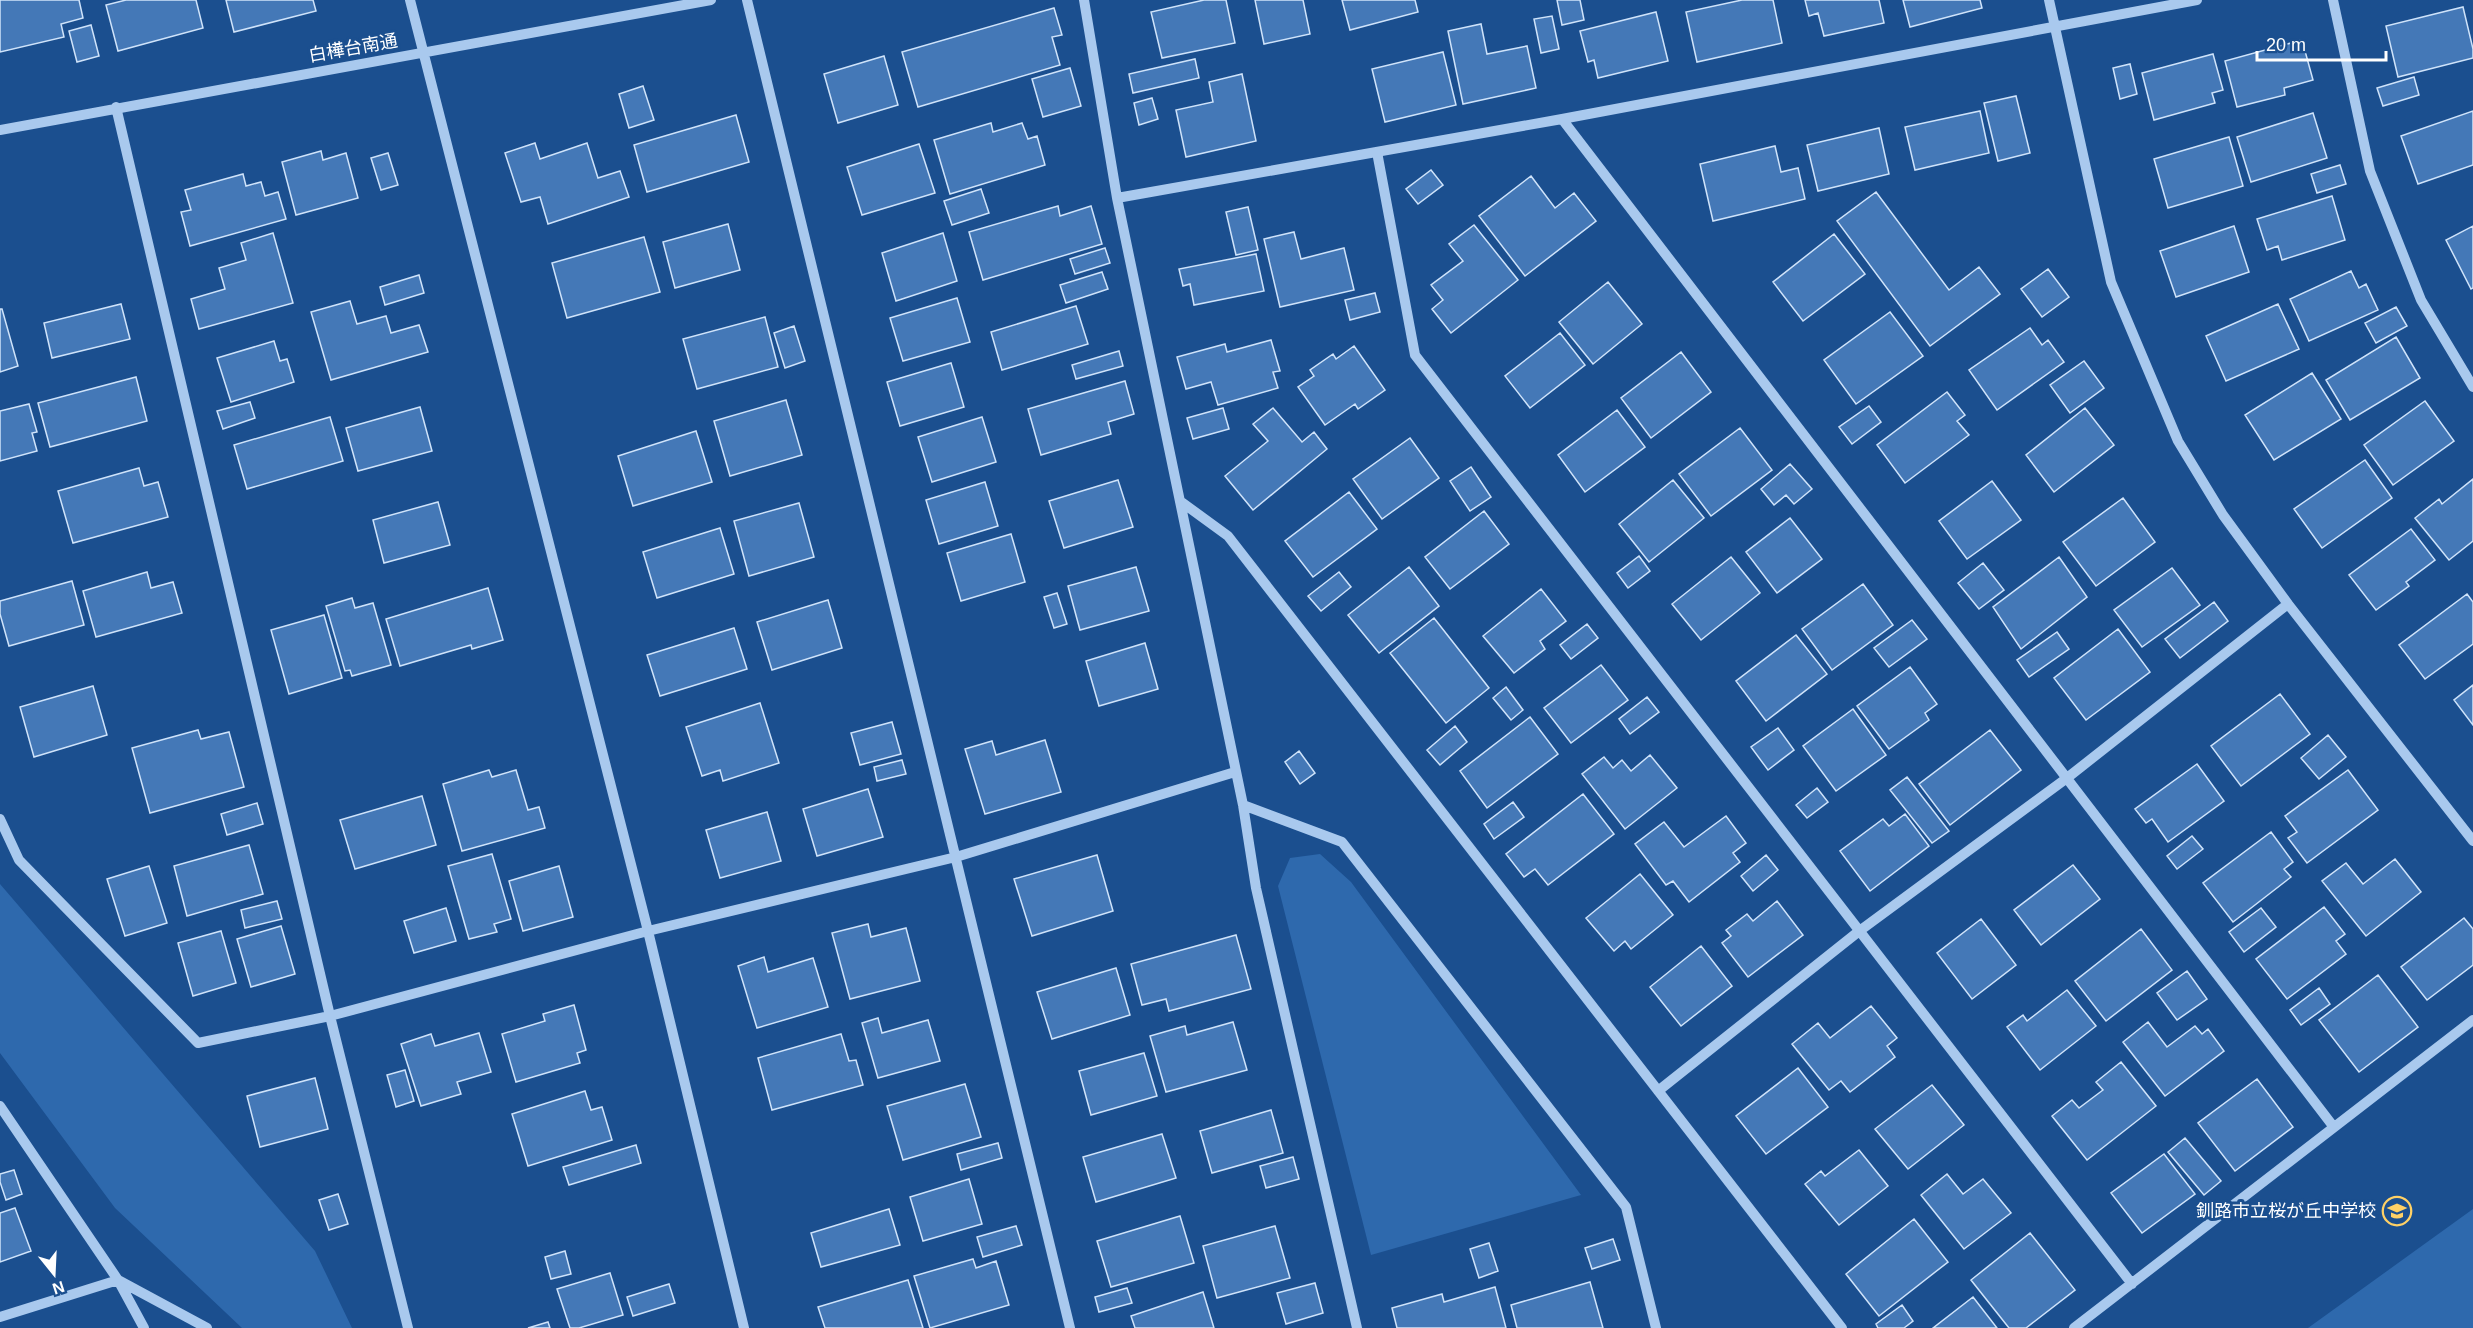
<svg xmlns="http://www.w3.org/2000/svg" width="2473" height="1328" font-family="Arial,'Noto Sans JP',sans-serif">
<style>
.green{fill:#2e69ad}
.building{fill:#4478b7;stroke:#cfe3fa;stroke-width:1.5}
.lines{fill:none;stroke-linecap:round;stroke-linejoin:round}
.minor{stroke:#a9c9ee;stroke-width:10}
.labels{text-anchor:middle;stroke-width:6;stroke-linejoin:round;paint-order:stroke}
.street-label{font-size:18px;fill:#fff;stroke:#1b4f8f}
.poi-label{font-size:18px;fill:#fff;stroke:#1b4f8f;text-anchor:end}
</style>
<rect width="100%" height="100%" fill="#1b4f8f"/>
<!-- green -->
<path class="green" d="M1320,854L1351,882L1581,1195L1371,1255L1278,886L1290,858Z
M0,884L315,1251L352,1328H242L115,1208L0,1053Z
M2473,1209V1328H2308Z"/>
<!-- building -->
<path class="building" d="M0,0H79L83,18L61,24L64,37L0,52Z
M126,0H196L203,28L118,51L106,5Z
M226,0H313L316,11L234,32Z
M1204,0H1226L1235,43L1162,58L1151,12Z
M1255,0H1303L1310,34L1264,44Z
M1342,0H1415L1418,12L1350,30Z
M1557,0H1580L1584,20L1562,25Z
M1742,0H1773L1782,43L1697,62L1686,12Z
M1805,0H1879L1884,23L1824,36L1818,13L1809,16Z
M1903,0H1980L1982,8L1910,27Z
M2463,7L2473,49V58L2398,77L2386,26Z
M1054,8L1062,35L1052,37L1060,65L918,107L902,52Z
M1656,12L1668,61L1598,78L1594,60L1588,62L1580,31Z
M1552,16L1559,49L1541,53L1534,19Z
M1481,24L1487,54L1527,46L1536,88L1463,104L1448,31Z
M91,25L99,56L77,62L69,31Z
M2302,40L2313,80L2284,88L2285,95L2237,107L2225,61Z
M1443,52L1456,105L1385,122L1372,69Z
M2213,54L2223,90L2212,93L2215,103L2154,120L2142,73Z
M884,56L898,105L838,123L824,74Z
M1195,59L1199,78L1133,93L1129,74Z
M2130,64L2137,94L2120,99L2113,68Z
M1070,68L1081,106L1043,117L1032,79Z
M1242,74L1256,141L1186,157L1176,110L1213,102L1209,82Z
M2414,77L2419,95L2383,106L2377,88Z
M643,86L654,120L629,128L619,94Z
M2016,96L2030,153L1998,161L1984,103Z
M1152,98L1158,119L1139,125L1134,103Z
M1980,111L1989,153L1915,170L1905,127Z
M2473,111V165L2418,184L2401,136Z
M2313,113L2327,158L2251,182L2237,137Z
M736,115L749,162L647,192L634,145Z
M991,123L993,132L1022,123L1028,139L1037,136L1045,165L950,194L934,140Z
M1879,128L1889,174L1818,191L1807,145Z
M2229,137L2243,186L2168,208L2154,159Z
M535,143L540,159L587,143L598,178L620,171L629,197L548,224L540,197L521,202L505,153Z
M919,144L935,193L862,215L847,167Z
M1775,146L1781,172L1798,168L1805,199L1713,221L1700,164Z
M321,151L323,160L346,153L358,198L296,215L282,162Z
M388,153L398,185L381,190L371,158Z
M2340,165L2346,184L2317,193L2311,174Z
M1431,170L1443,185L1418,204L1406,189Z
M243,174L246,186L261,182L265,196L278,192L286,219L190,246L181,212L191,210L185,190Z
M1531,176L1555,208L1574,193L1596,221L1525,276L1479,216Z
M981,189L989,213L952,225L944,201Z
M1876,192L1949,290L1979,267L2000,294L1930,346L1837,221Z
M2332,196L2345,240L2282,260L2278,246L2267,250L2257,219Z
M1058,206L1060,216L1091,206L1102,244L983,280L969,232Z
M1248,207L1258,250L1236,255L1226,212Z
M728,224L740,270L675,288L663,242Z
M1474,225L1518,280L1451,333L1432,309L1443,300L1431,285L1463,261L1449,244Z
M2234,226L2249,272L2176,297L2160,251Z
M2473,226V288L2471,289L2446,240Z
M1294,232L1301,259L1344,248L1354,290L1280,307L1264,239Z
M273,233L293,303L199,329L191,299L225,289L219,268L246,260L241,243Z
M943,233L957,281L896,301L882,253Z
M1834,234L1865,274L1803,321L1773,282Z
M644,237L660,292L567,318L552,263Z
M1105,248L1110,263L1075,274L1070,259Z
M1256,254L1264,291L1194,305L1190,284L1183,286L1179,269Z
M2048,269L2069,297L2042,317L2021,289Z
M2351,271L2359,288L2366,284L2378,310L2309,341L2290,299Z
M1102,272L1108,289L1066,303L1060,285Z
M419,275L424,293L385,305L380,287Z
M1608,282L1642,324L1593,364L1559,322Z
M1375,293L1380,312L1350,320L1345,300Z
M957,298L970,342L903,361L890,318Z
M350,301L357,324L386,316L391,333L419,325L428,352L331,380L311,312Z
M121,304L130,339L52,358L44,323Z
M2278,304L2299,349L2226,381L2206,336Z
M1076,306L1088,344L1002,370L991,332Z
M2396,307L2407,326L2376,343L2365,323Z
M0,309H2L18,366L0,372Z
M1890,312L1923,356L1856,404L1824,360Z
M765,317L778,367L697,389L683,339Z
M794,326L805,361L785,368L774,333Z
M2030,328L2042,345L2048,340L2064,362L1997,410L1969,370Z
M1560,333L1585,365L1530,408L1505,376Z
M2396,337L2420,378L2350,420L2326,380Z
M1271,340L1280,371L1273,372L1278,388L1218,405L1211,382L1186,389L1177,357L1225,344L1227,352Z
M274,341L280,361L287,359L294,382L231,402L217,358Z
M1354,346L1385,390L1358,409L1355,404L1325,425L1298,387L1314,376L1310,370L1333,354L1336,359Z
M1119,351L1123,366L1076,379L1072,365Z
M1681,352L1711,392L1651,438L1621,398Z
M2084,361L2104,388L2070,413L2050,385Z
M951,363L964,407L900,426L887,382Z
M2312,373L2341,419L2274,460L2245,415Z
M136,377L147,421L50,447L38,403Z
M1125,381L1134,414L1108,422L1111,434L1041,455L1028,409Z
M1947,392L1965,415L1957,421L1969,435L1905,483L1877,445Z
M786,400L802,455L730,476L714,421Z
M2425,401L2454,441L2393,485L2364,445Z
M250,402L255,418L223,429L217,411Z
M29,404L37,432L32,433L37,451L0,461V411Z
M1869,406L1881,422L1852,444L1839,427Z
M420,407L432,451L358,471L346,428Z
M1223,408L1229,429L1193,439L1187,418Z
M1273,408L1302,442L1314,432L1327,449L1253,510L1225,476L1268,441L1253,424Z
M2085,408L2114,445L2054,492L2026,455Z
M1617,410L1645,447L1585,492L1558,455Z
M330,417L343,461L247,489L234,445Z
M982,417L996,462L932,482L918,437Z
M1740,428L1772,470L1711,516L1679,474Z
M696,431L712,482L633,506L618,456Z
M1410,438L1439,478L1382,519L1353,479Z
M2365,460L2392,498L2322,548L2294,509Z
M1790,464L1812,489L1794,504L1786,495L1774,505L1761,489Z
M1471,467L1491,497L1470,511L1450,481Z
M139,468L144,486L158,482L168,517L73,543L58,491Z
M2473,479V541L2449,560L2415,518L2439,499L2442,504Z
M1118,480L1133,527L1064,548L1049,501Z
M1673,480L1704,518L1649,562L1619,524Z
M1992,481L2021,520L1967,559L1939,521Z
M985,482L998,526L939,544L926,500Z
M1349,492L1377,529L1313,577L1285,541Z
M2123,498L2155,542L2096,586L2063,542Z
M438,502L450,545L384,563L373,520Z
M799,503L814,557L749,576L734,521Z
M1484,511L1509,544L1450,589L1425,557Z
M1790,518L1822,559L1777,593L1746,552Z
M720,528L734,574L657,598L643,552Z
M2411,529L2435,560L2406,582L2409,586L2376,610L2349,575Z
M1011,534L1025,582L961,601L947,553Z
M1639,556L1650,571L1628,588L1617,573Z
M1731,557L1760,593L1701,640L1672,604Z
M2059,557L2087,597L2021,649L1993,607Z
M1983,563L2004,590L1979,609L1958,583Z
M1136,567L1149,611L1080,630L1068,586Z
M1409,567L1439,606L1379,653L1348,615Z
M2172,568L2200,605L2142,647L2114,610Z
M147,572L151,588L173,582L182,613L96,637L83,591Z
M1339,572L1351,587L1321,611L1308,596Z
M72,581L84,625L9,646L0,614V601Z
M1863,584L1893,625L1832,670L1802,629Z
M488,588L503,640L472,649L471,645L400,666L386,619Z
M1541,589L1566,621L1540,641L1545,649L1514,673L1483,636Z
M1057,593L1067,624L1054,628L1044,597Z
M2467,594L2473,602V644L2425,679L2399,645Z
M352,598L355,608L373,603L391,665L352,676L350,670L345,671L326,606Z
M828,600L842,648L772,670L757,622Z
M2214,602L2228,621L2180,658L2165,639Z
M324,615L342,678L289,694L271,630Z
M1434,618L1489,688L1446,723L1390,653Z
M1912,620L1927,639L1889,667L1874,648Z
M1587,624L1598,638L1571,659L1560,645Z
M734,628L747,669L660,696L647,655Z
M2118,629L2150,672L2086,720L2054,678Z
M2057,632L2069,649L2029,677L2017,660Z
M1796,635L1827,674L1766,721L1736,681Z
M1145,643L1158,689L1099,706L1086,661Z
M1601,665L1628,700L1571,743L1544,708Z
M1910,667L1937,704L1925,713L1929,720L1889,749L1857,706Z
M2473,685V725L2454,700Z
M93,686L107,735L34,757L20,707Z
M1506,687L1523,710L1511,720L1493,698Z
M2280,694L2310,734L2241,786L2211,746Z
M1647,697L1659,712L1630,734L1619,719Z
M760,703L779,763L723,781L720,770L702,776L686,727Z
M1853,709L1886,755L1836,791L1803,746Z
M1530,717L1558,754L1487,808L1460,771Z
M892,722L901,754L860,765L851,733Z
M1455,726L1467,742L1440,765L1427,750Z
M1778,728L1794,750L1768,770L1751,747Z
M198,730L201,739L229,732L244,787L150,813L132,748Z
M1990,730L2021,770L1950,825L1919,784Z
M2328,735L2346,757L2319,779L2301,758Z
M1045,740L1061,792L985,814L965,749L992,741L996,755Z
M1299,751L1315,773L1300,784L1285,762Z
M1650,755L1677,788L1625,829L1582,774L1604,757L1613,768L1622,760L1631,771Z
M902,760L906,774L877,781L874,767Z
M2197,764L2224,801L2168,842L2152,819L2146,823L2135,809Z
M489,770L492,777L516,770L528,810L539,807L545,828L462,851L443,784Z
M2348,770L2378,810L2307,863L2288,838L2297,832L2285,816Z
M1907,777L1949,831L1932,843L1890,790Z
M1817,788L1828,802L1807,818L1796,805Z
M868,789L883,837L817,856L803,809Z
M1583,794L1614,834L1548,885L1535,869L1524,877L1506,854Z
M422,796L436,845L355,869L340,820Z
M1513,802L1524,817L1494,839L1484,824Z
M257,803L263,824L227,835L221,814Z
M767,812L781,861L720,878L706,830Z
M1905,814L1929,846L1870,891L1840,851L1883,819L1889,826Z
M1726,816L1746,843L1733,853L1740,862L1689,902L1673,881L1666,885L1635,844L1664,822L1684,847Z
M2271,832L2293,862L2284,869L2291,877L2233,922L2203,883Z
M2192,836L2203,849L2177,869L2167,856Z
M249,845L263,894L187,916L174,866Z
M492,854L511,919L494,924L497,932L469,939L448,866Z
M1097,855L1113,911L1032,936L1014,879Z
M1766,855L1778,870L1753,891L1741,876Z
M2395,859L2421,892L2366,936L2322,881L2346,863L2363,884Z
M2073,865L2100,899L2041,945L2014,910Z
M149,866L167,923L125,936L107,879Z
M559,866L573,917L523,931L509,881Z
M1640,874L1673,915L1631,949L1625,941L1614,951L1586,918Z
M277,901L282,919L245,928L241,910Z
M1777,901L1803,935L1748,977L1722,943L1731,936L1726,930L1747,914L1753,921Z
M2324,907L2345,934L2336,941L2346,954L2287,999L2256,959Z
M446,908L456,941L414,953L404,921Z
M2261,908L2276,927L2244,952L2229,932Z
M2464,918L2473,929V965L2427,1000L2401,967Z
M1981,919L2016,965L1972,999L1937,953Z
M868,924L871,937L906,928L920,981L850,999L832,933Z
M281,926L295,974L251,987L237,939Z
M2141,929L2172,970L2106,1021L2075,981Z
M221,931L236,983L193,996L178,943Z
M1236,935L1251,989L1169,1011L1166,999L1142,1005L1131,964Z
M1701,946L1732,986L1681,1026L1650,987Z
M764,957L768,972L813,958L828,1007L757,1028L738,966Z
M1116,968L1130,1015L1052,1039L1037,992Z
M2187,971L2207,999L2177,1020L2157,993Z
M2378,975L2418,1027L2359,1072L2319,1020Z
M2319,988L2330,1004L2301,1025L2290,1010Z
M2067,990L2096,1026L2040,1070L2007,1027L2023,1015L2027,1021Z
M574,1005L586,1050L577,1053L580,1063L516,1082L502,1034L545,1021L543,1014Z
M1871,1006L1897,1038L1887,1046L1895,1057L1850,1092L1841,1081L1829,1090L1792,1044L1818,1023L1830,1038Z
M878,1018L882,1033L928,1020L940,1061L878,1078L862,1023Z
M1233,1022L1247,1070L1166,1092L1150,1036L1185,1026L1187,1035Z
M2148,1022L2167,1047L2195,1026L2202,1034L2208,1029L2224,1051L2165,1096L2123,1042Z
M479,1033L491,1072L457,1082L461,1094L421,1106L401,1044L431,1034L435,1046Z
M841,1034L849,1061L856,1060L863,1085L772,1110L758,1058Z
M1144,1053L1157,1096L1091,1115L1079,1071Z
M2121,1062L2156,1106L2087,1160L2052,1116L2072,1100L2079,1108L2103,1090L2096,1082Z
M1798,1068L1828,1107L1766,1154L1736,1116Z
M405,1070L414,1101L396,1107L387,1075Z
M315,1078L328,1129L260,1147L247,1096Z
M2257,1079L2293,1127L2235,1171L2198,1123Z
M965,1084L981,1137L903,1160L887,1106Z
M1932,1085L1964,1125L1908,1169L1875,1129Z
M585,1091L591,1110L602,1107L612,1140L528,1166L512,1114Z
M1271,1110L1283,1153L1212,1173L1200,1131Z
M1162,1134L1176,1178L1096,1202L1083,1157Z
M2185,1138L2221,1181L2204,1195L2168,1152Z
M998,1143L1002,1158L961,1170L957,1154Z
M636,1145L641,1163L569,1185L563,1167Z
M1859,1150L1888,1186L1839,1225L1805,1184L1821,1171L1825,1176Z
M2164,1154L2195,1194L2142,1233L2111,1193Z
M1293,1157L1299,1179L1266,1188L1260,1166Z
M14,1170L22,1194L6,1200L0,1182V1174Z
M1947,1174L1963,1194L1983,1179L2011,1213L1964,1249L1921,1195Z
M969,1179L982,1224L923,1241L910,1197Z
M338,1194L348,1224L329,1230L319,1200Z
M15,1208L31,1251L0,1262V1213Z
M889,1209L900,1245L821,1267L811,1233Z
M1180,1216L1194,1263L1111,1287L1097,1241Z
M1914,1219L1948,1262L1879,1316L1846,1274Z
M1016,1226L1022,1245L983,1257L977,1237Z
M1275,1226L1290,1278L1217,1298L1203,1246Z
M2030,1233L2075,1290L2026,1328H2009L1971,1280Z
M1613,1239L1620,1260L1592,1269L1585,1248Z
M1489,1243L1498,1271L1479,1278L1470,1249Z
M565,1251L571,1274L551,1279L545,1257Z
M973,1259L976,1268L996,1261L1009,1305L930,1328L914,1276Z
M610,1273L623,1315L579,1328H570L557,1289Z
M908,1280L923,1328H825L818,1307Z
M1590,1282L1603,1328H1517L1511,1305Z
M1315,1283L1323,1313L1286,1324L1277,1293Z
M669,1284L675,1303L633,1316L627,1297Z
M1495,1287L1506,1328H1397L1392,1308L1442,1294L1444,1302Z
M1127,1288L1132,1303L1099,1312L1095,1297Z
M1203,1292L1214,1328H1135L1131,1316Z
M1973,1297L1997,1328H1933Z
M1902,1305L1913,1321L1904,1328H1878L1876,1324Z
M548,1322L550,1328H528Z"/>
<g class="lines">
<!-- minor -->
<path class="minor" d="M410,0L648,931L744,1328
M747,0L1070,1328
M1084,0L1117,198L1243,805L1256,888L1357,1328
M2049,0L2111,282L2178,441L2223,515L2288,604L2473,841
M2333,0L2370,171L2421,300L2473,387
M116,107L330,1016L408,1328
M1562,119L2333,1126
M0,130L711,0
M1377,152L1415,355L2132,1284
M1117,198L1562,119L2197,0
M1180,501L1228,536L1842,1328
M1243,805L1342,842L1626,1207L1656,1328
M0,819L19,860L198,1043L330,1016L648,931L956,857L1235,772
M1658,1091L1858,932L2067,778L2288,604
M0,1106L118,1280L144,1328
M0,1317L118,1280L207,1328
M2074,1328L2473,1020"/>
</g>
<!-- icons -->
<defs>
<g id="school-ring" transform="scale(1.5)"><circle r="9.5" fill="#1b4f8f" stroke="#ffd166" stroke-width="1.5"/><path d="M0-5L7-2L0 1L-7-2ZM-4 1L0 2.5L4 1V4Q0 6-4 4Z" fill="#ffd166"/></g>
</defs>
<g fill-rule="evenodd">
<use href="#school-ring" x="2397" y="1211"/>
</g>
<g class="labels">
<!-- street labels -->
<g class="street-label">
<text transform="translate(353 48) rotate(-10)" y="6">白樺台南通</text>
</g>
<!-- poi labels -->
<g class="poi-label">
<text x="2376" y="1217">釧路市立桜が丘中学校</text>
</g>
</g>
<!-- north arrow -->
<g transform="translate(54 1274) rotate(162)" stroke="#1b4f8f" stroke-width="4.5" paint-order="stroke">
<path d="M0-4.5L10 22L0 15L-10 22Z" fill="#ffffff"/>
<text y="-9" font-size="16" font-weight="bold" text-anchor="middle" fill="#ffffff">N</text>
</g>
<!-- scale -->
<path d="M2257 51v9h129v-9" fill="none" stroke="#ffffff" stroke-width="3"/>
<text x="2266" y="51" font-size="18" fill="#ffffff" stroke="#1b4f8f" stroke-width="4.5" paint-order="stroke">20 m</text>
</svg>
